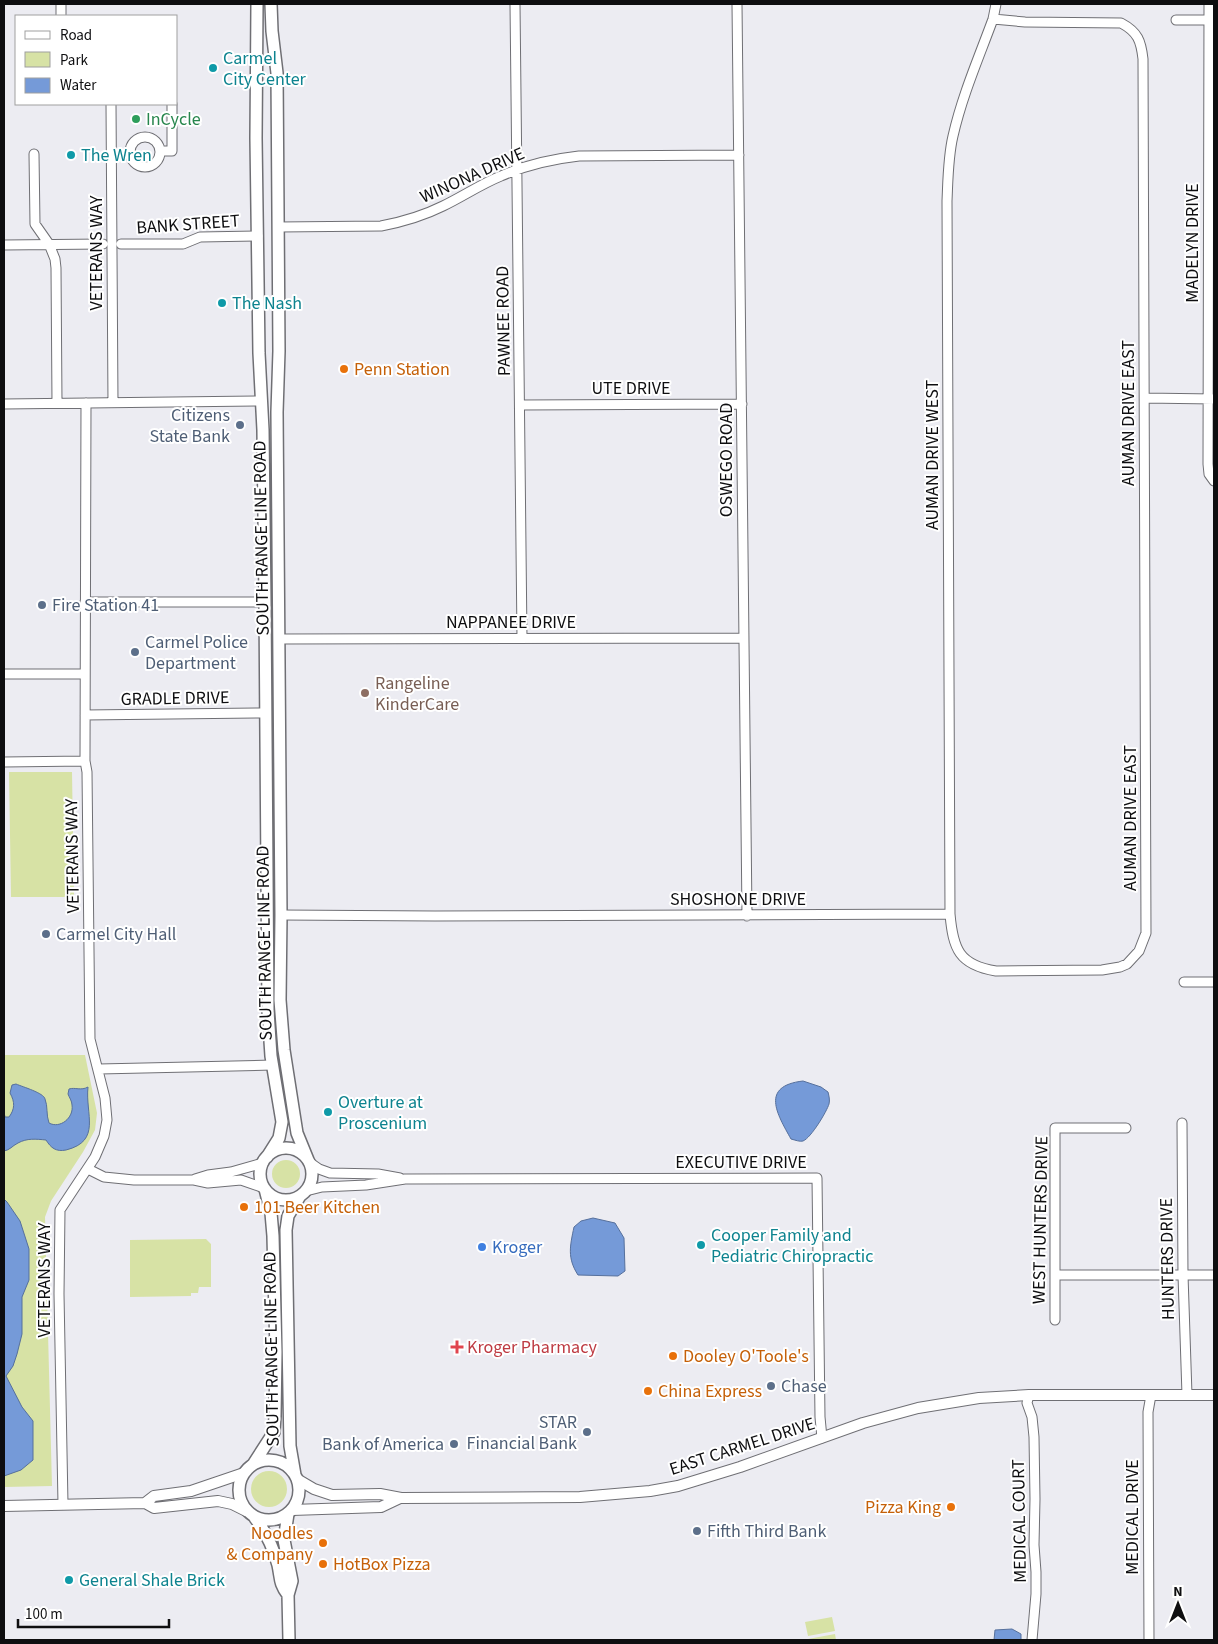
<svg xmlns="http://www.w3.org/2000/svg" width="1218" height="1644" font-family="'Source Sans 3',sans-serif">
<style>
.green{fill:#d7e2a5}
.water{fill:#759ad8;stroke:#56709c}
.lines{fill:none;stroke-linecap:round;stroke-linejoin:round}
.minor-casing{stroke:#6f6f74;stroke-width:11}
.tertiary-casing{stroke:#6f6f74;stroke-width:12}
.secondary-casing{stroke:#6f6f74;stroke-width:14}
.minor{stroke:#fff;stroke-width:9}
.tertiary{stroke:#fff;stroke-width:10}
.secondary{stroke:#fff;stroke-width:11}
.culture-dot{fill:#0f9aa8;stroke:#fff;stroke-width:2}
.leisure-dot{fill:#2e9e5b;stroke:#fff;stroke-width:2}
.food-dot{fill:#e8710a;stroke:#fff;stroke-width:2}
.service-dot{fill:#5c6f8a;stroke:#fff;stroke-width:2}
.education-dot{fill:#8d6e63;stroke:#fff;stroke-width:2}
.shop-dot{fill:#3f7fe0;stroke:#fff;stroke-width:2}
.health-dot{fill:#e0444e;stroke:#fff;stroke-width:2}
.labels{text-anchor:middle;stroke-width:4;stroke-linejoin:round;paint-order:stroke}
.culture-label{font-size:18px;fill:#0d838f;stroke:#fff;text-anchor:start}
.leisure-label{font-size:18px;fill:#27864d;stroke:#fff;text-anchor:start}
.street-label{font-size:18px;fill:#0e0e10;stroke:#fff}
.food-label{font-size:18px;fill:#c56008;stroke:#fff;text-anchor:start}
.service-label{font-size:18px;fill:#4e5e75;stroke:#fff;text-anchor:start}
.education-label{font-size:18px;fill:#785e54;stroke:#fff;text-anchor:start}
.shop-label{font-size:18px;fill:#366cbe;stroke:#fff;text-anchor:start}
.health-label{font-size:18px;fill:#be3a42;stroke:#fff;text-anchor:start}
</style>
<rect width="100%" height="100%" fill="#ececf2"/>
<!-- green -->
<path class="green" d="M9,772H72L74,897H11Z
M4,1055H85L97,1113L95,1130L83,1152L51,1201L45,1217L52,1486L4,1487Z
M272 1174a14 14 0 1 1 28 0a14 14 0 1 1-28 0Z
M206,1239L211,1244V1287H199L198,1293H191V1296L130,1297V1240Z
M251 1489a18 18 0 1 1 36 0a18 18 0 1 1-36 0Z
M832,1617L835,1631L808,1636L805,1622Z
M835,1634L836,1640H809L808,1639Z"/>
<!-- water -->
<path class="water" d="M803,1081L821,1087L828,1092C829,1096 830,1100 829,1104C827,1111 811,1138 803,1141C800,1142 795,1140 791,1139C777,1114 760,1086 803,1081Z
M16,1084C23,1087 44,1093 45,1099C48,1106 46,1115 49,1123C60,1129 74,1118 72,1105C72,1101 69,1097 68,1094L69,1089C75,1087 81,1091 88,1087C85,1114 102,1141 66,1150C56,1152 51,1148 46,1140C36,1139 27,1138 18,1143C12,1146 10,1150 4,1151V1112L5,1117H9C15,1109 15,1102 10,1093L12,1085Z
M4,1199L7,1202L20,1221L29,1249V1280L22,1297V1334L17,1354L13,1366L6,1376L22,1407L33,1421V1460L21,1470L4,1476Z
M593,1218L615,1223L624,1238L625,1271L618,1276L578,1275C567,1258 570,1246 574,1227L581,1221Z
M1012,1629L1021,1634V1640H994L995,1630Z"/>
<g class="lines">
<!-- minor casing -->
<g class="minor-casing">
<path id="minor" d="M61,4V16
M515,4L522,638
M737,4L747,916
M1209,4L1208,464L1209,474L1214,481
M993,19L1025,22L1121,23C1138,32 1141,41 1143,59L1146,933L1139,951L1127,964L1120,967L1102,970L996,971C959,965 953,949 950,914L947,201C948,179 948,157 953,136C962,96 979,57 993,19L996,4
M1176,20H1214
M111,104L113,402
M130 152a15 15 0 1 1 30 0a15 15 0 1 1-30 0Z
M161,151H172V104
M34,154L35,224L49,244L55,259L56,268L57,403
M279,227L381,226C402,222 423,216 443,206C462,197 481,184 501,176C526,165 552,159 579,156L739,155
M121,244H183L200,237L258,236
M4,245L103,244
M1145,398L1214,399
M4,404L261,401
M520,405L742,404
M85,602H265
M279,639L743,638
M4,674H85
M85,715L265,713
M4,762L85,761
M281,915L435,916L950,914
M1184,982H1214
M99,1069L273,1065
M1182,1123L1183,1275L1187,1395
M309,1162L319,1169L330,1173L378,1174L400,1178
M88,1169L104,1177L134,1180H194L208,1183L241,1180L264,1188
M195,1179L208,1175L231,1172L263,1163
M306,1191L322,1187L366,1185L405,1179L817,1178L820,1417L822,1438
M1055,1275H1214
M1055,1320V1128H1126
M1029,1395L1027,1403L1032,1417L1034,1437L1035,1499L1034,1545L1036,1572V1594L1032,1640
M63,1504L59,1294L60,1210L95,1157L104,1136L107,1120L105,1098L90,1039L87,772L85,761L86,403
M1149,1640L1148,1412L1151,1395"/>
</g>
<!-- tertiary casing -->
<g class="tertiary-casing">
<path id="tertiary" d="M297,1479L314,1489L332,1495L380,1494L401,1498L580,1497L650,1491L678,1486L740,1467L863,1423L918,1408L979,1398L1029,1395H1214
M145,1503L154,1496L191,1491L244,1473
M4,1506L145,1503L154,1508L218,1501L232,1504L246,1511
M292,1510L381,1507L400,1498"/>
</g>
<!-- secondary casing -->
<g class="secondary-casing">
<path id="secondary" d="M257,4L256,138L259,353L263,430L265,602L268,1011L271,1056L282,1122L279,1138L267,1157
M271,4L272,31L277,73L279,351L277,412L281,915L280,1000L284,1050L294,1114L297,1133L308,1160
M260 1174a26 26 0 1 1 52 0a26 26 0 1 1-52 0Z
M239 1490a30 30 0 1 1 60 0a30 30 0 1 1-60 0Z
M254,1463L274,1432L275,1416L276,1352L273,1236L271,1213L265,1189
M295,1475L290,1446L286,1230L288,1216L300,1196
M288,1514L284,1540L292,1581L288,1595L289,1640
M255,1518C266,1532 273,1547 278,1565C281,1579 279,1583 288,1595"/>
</g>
<!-- minor -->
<use href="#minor" class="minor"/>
<!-- tertiary -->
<use href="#tertiary" class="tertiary"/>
<!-- secondary -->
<use href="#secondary" class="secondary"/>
</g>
<!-- markers -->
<g class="culture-dot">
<circle cx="213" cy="68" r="5"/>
<circle cx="71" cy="155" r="5"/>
<circle cx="222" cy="303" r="5"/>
<circle cx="328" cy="1112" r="5"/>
<circle cx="701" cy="1245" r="5"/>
<circle cx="69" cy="1580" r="5"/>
</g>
<circle class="leisure-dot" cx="136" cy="119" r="5"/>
<g class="food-dot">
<circle cx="344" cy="369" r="5"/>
<circle cx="244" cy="1207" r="5"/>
<circle cx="673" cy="1356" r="5"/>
<circle cx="648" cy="1391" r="5"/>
<circle cx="951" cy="1507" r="5"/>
<circle cx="323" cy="1543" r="5"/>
<circle cx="323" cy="1564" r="5"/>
</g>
<g class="service-dot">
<circle cx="240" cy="425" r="5"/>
<circle cx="42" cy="605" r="5"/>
<circle cx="135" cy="652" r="5"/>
<circle cx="46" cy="934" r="5"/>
<circle cx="771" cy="1386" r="5"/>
<circle cx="587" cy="1432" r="5"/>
<circle cx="454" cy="1444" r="5"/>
<circle cx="697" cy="1531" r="5"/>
</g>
<circle class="education-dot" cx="365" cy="693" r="5"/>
<circle class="shop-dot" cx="482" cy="1247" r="5"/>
<path class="health-dot" d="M454.5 1339.5h5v5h5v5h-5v5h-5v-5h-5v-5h5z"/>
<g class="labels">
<!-- culture labels -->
<g class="culture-label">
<text x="223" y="64">Carmel<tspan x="223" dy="21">City Center</tspan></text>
<text x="81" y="161">The Wren</text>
<text x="232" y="309">The Nash</text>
<text x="338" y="1108">Overture at<tspan x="338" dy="21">Proscenium</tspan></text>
<text x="711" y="1241">Cooper Family and<tspan x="711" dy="21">Pediatric Chiropractic</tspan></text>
<text x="79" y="1586">General Shale Brick</text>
</g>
<!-- leisure labels -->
<g class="leisure-label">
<text x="146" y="125">InCycle</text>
</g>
<!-- street labels -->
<g class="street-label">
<text transform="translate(472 175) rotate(-24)" y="6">WINONA DRIVE</text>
<text transform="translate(188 224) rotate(-4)" y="6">BANK STREET</text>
<text transform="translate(1192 243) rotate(-90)" y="6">MADELYN DRIVE</text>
<text transform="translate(96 253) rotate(-90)" y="6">VETERANS WAY</text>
<text transform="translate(503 321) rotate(-91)" y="6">PAWNEE ROAD</text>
<text x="631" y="394">UTE DRIVE</text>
<text transform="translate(1128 413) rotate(-90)" y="6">AUMAN DRIVE EAST</text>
<text transform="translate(932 455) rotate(-90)" y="6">AUMAN DRIVE WEST</text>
<text transform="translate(726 460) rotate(-90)" y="6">OSWEGO ROAD</text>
<text transform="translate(261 538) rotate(-91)" y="6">SOUTH RANGE LINE ROAD</text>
<text x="511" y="628">NAPPANEE DRIVE</text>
<text transform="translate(175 698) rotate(-1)" y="6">GRADLE DRIVE</text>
<text transform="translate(1130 818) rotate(-90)" y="6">AUMAN DRIVE EAST</text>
<text transform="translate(72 856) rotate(-91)" y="6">VETERANS WAY</text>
<text x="738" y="905">SHOSHONE DRIVE</text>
<text transform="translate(264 943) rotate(-91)" y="6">SOUTH RANGE LINE ROAD</text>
<text x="741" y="1168">EXECUTIVE DRIVE</text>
<text transform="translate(1040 1220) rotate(-89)" y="6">WEST HUNTERS DRIVE</text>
<text transform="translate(1167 1259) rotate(-91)" y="6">HUNTERS DRIVE</text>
<text transform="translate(44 1280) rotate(-90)" y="6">VETERANS WAY</text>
<text transform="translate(271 1349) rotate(-91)" y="6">SOUTH RANGE LINE ROAD</text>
<text transform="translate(742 1446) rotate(-18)" y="6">EAST CARMEL DRIVE</text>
<text transform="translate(1132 1517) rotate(-90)" y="6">MEDICAL DRIVE</text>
<text transform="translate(1019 1521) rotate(-91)" y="6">MEDICAL COURT</text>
</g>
<!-- food labels -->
<g class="food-label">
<text x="354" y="375">Penn Station</text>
<text x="254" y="1213">101 Beer Kitchen</text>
<text x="683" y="1362">Dooley O'Toole's</text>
<text x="658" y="1397">China Express</text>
<text x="941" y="1513" text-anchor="end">Pizza King</text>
<text x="313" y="1539" text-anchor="end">Noodles<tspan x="313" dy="21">&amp; Company</tspan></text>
<text x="333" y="1570">HotBox Pizza</text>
</g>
<!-- service labels -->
<g class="service-label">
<text x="230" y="421" text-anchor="end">Citizens<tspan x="230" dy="21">State Bank</tspan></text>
<text x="52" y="611">Fire Station 41</text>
<text x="145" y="648">Carmel Police<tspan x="145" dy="21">Department</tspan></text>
<text x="56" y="940">Carmel City Hall</text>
<text x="781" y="1392">Chase</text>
<text x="577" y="1428" text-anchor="end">STAR<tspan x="577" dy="21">Financial Bank</tspan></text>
<text x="444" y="1450" text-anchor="end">Bank of America</text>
<text x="707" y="1537">Fifth Third Bank</text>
</g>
<!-- education labels -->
<g class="education-label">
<text x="375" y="689">Rangeline<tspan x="375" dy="21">KinderCare</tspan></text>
</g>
<!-- shop labels -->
<g class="shop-label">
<text x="492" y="1253">Kroger</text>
</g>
<!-- health labels -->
<g class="health-label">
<text x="467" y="1353">Kroger Pharmacy</text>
</g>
</g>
<!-- border -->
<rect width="1218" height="1644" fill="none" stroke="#0e0e10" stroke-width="10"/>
<!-- legend -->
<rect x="15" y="15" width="162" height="90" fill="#ffffff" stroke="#9f9f9f"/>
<rect x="25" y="31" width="25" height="8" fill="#ffffff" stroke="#9f9f9f"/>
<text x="60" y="40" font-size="15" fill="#0e0e10">Road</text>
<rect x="25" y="52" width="25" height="15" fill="#d7e2a5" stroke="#9f9f9f"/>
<text x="60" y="65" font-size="15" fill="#0e0e10">Park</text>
<rect x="25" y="78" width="25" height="15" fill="#759ad8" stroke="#9f9f9f"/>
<text x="60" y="90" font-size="15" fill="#0e0e10">Water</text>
<!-- north arrow -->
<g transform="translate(1178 1604)" stroke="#ffffff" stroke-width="4" paint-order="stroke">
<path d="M0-4L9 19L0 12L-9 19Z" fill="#0e0e10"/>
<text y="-8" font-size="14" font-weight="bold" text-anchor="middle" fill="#0e0e10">N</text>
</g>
<!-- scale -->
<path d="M18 1619v8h151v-8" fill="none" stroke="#0e0e10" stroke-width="2.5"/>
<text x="25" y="1619" font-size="15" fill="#0e0e10" stroke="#ffffff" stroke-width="4" paint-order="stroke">100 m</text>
</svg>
